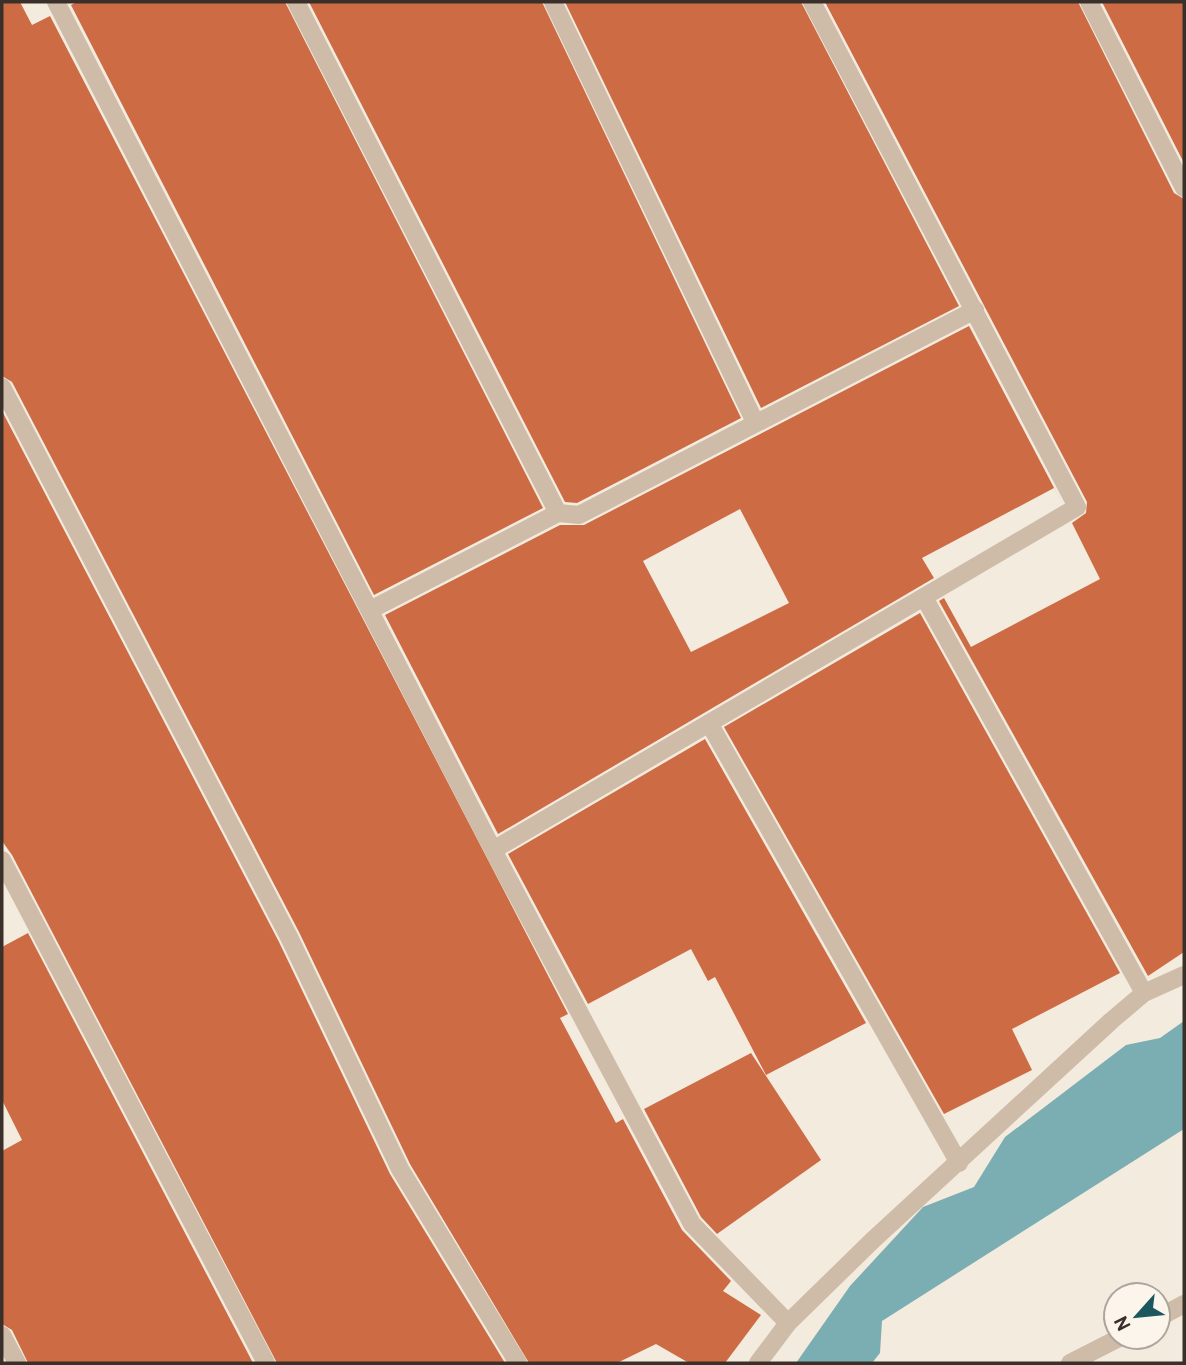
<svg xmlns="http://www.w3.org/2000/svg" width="1186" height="1365" font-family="Overpass,sans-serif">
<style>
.water{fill:#7baeb3}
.building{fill:#cd6c44;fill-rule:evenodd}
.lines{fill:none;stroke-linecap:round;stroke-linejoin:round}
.service{stroke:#cebca9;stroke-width:18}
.minor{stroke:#cebca9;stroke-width:18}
</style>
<rect width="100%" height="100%" fill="#f4ebdf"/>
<!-- water -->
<path class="water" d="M1184,1021V1129L882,1321L880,1353L872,1363H796L850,1286L923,1207L974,1187L1005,1137L1126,1045L1160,1038Z"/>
<!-- building -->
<path class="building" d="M2,2H20L32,25L50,16L568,1014L560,1018L616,1123L623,1119L682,1230L731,1281L723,1291L761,1315L725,1363H689L656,1344L617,1363H529L410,1164L299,932L12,382L2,376Z
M77,2H285L543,508L374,595L71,5Z
M309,2H542L741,418L577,503L565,502Z
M565,2H801L959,306L761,408Z
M825,2H1078L1174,193L1184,199V952L1148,976L939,601L944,598L971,647L1100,579L1072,523L1086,513L1087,502Z
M1102,2H1184V163Z
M969,326L1062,503L1054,488L922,558L934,578L498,834L385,615L560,525H584ZM740,509L789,603L691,652L643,561Z
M2,411L279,942L390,1174L505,1363H277L12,855L2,841Z
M920,613L1120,973L1012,1029L1032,1070L944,1114L724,727Z
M705,739L866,1023L766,1075L715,977L708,981L691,949L588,1004L508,854Z
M28,933L253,1363H28L12,1330L2,1324V1151L22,1140L2,1100V947Z
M751,1053L821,1160L717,1234L701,1217L644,1109Z"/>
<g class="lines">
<!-- service -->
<path class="service" d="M372,609L558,513L579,515L975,310"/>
<!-- minor -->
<path class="minor" d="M56,2L493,850L692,1224L788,1323
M296,2L558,513
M553,2L755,422
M1089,2L1184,188
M2,387L289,937L400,1169L518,1363
M925,599L1144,993
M709,723L959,1163
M493,850L1077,507L812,2
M2,860L266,1363
M1158,1318L1184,1304
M2,1335L17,1363
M758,1363L788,1323L875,1238L1111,1021L1144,993L1184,975
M1070,1363L1121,1337"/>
</g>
<!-- border -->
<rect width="1186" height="1365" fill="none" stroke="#3a3029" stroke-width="7"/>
<!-- north arrow -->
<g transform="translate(1137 1316) rotate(243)"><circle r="33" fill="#fbf5ec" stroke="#aea69e" stroke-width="2"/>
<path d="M0-5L12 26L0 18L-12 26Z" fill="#1c575f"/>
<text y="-10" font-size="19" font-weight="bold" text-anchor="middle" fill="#3a3029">N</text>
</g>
</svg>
